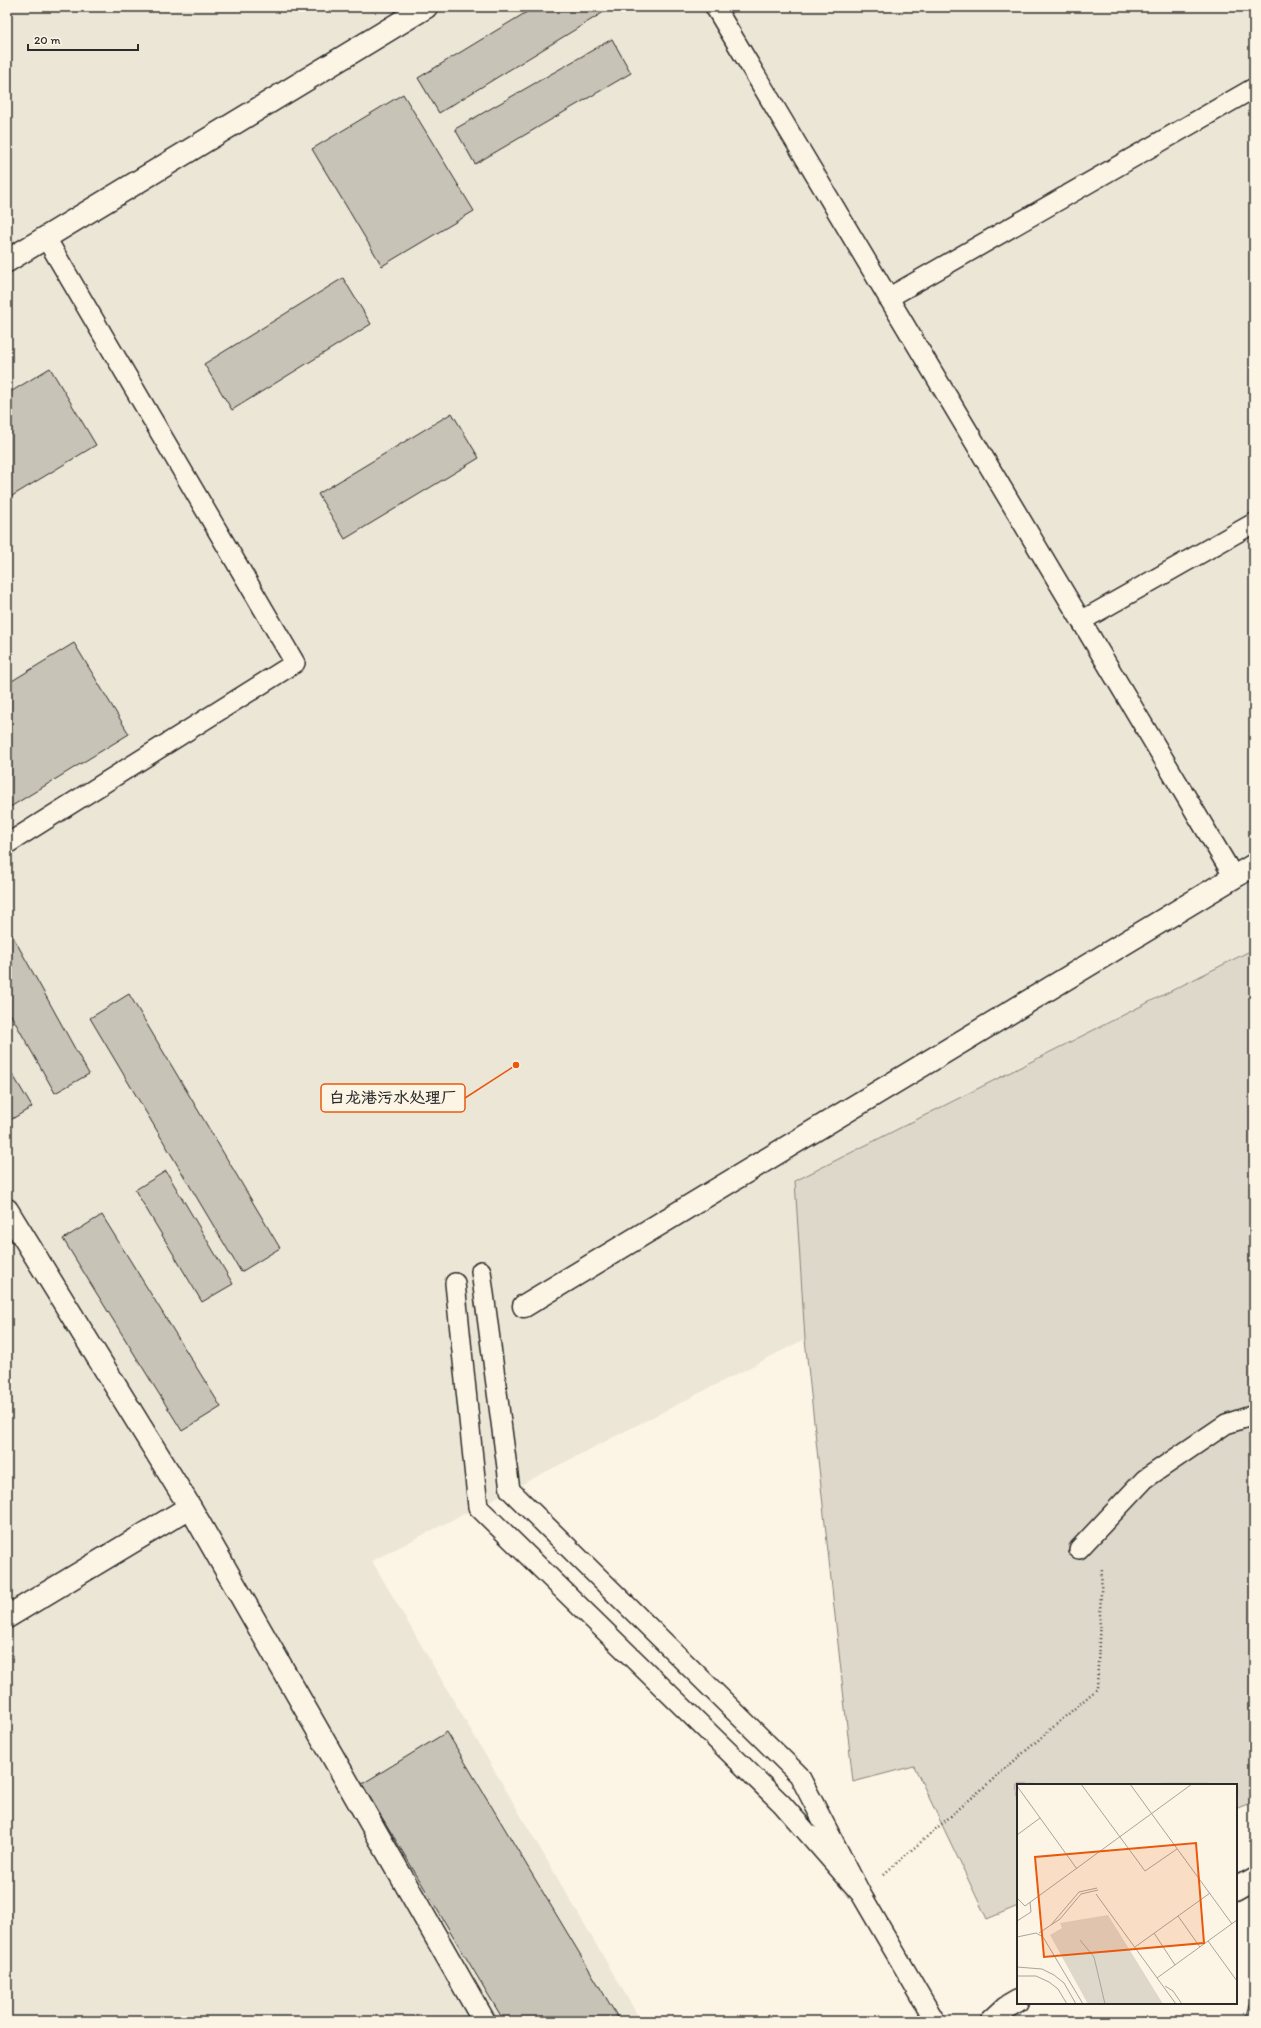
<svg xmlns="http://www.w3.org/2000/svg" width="1261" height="2028" font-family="Itim,'LXGW WenKai TC',sans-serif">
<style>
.built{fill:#ece6d7}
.green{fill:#ded8ca;stroke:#84827a}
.building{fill:#c8c3b7;stroke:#2b2b2b}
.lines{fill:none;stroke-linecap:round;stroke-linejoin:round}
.service-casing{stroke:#2b2b2b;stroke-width:22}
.minor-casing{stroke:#2b2b2b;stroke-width:25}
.tertiary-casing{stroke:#2b2b2b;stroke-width:25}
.path{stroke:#2b2b2b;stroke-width:2.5;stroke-dasharray:1 3;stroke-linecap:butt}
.service{stroke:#fcf5e5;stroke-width:19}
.minor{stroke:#fcf5e5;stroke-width:22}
.tertiary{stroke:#fcf5e5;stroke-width:22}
.inset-road{fill:none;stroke:#a8a49b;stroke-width:1}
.view{fill:#e8590c;fill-opacity:0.15;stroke:#e8590c;stroke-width:2}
.inset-edge{fill:none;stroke:#2b2b2b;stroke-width:2}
.leader{fill:none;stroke:#e8590c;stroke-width:1.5}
.callout-dot{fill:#e8590c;stroke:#fcf5e5;stroke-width:1.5}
.callout{fill:#fcf5e5;stroke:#e8590c;stroke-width:1.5}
.callout-label{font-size:16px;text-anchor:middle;font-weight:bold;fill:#2b2b2b}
</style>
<rect width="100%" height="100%" fill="#fcf5e5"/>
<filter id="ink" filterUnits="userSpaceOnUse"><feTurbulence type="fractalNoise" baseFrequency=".025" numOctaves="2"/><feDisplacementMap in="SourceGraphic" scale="8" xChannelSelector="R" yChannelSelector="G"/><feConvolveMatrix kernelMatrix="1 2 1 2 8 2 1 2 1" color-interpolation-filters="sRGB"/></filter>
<g filter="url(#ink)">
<!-- built -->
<path class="built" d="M7,7H1254V949L795,1181L805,1339L372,1561L641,2021H7Z"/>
<!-- green -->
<path class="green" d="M1254,949V1803L1236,1810V1785H1018V1906L987,1919L914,1766L853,1782L805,1339L795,1181Z"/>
<!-- building -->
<path class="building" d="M535,7H612L439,113L418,78Z
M612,39L631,73L475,164L455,129Z
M403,94L474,211L382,266L312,149Z
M343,278L371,324L232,410L204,364Z
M50,368L96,445L7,499V394Z
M452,413L479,458L345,539L318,494Z
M74,643L129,734L7,809V684Z
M11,933L89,1074L55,1093L7,1008V935Z
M129,994L280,1248L241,1272L90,1018Z
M7,1065L32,1107L7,1122Z
M166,1171L233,1284L202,1302L135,1190Z
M102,1215L221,1407L182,1431L63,1239Z
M447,1732L620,2021H504L362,1784Z
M1254,1988V2021H1245Z"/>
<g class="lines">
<!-- service casing -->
<g class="service-casing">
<path id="service" d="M715,7L1234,877
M888,298L1254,88
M1081,621L1254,523
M7,844L295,663L46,238
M455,1283L478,1507L782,1804L861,1894L799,1775L510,1490L481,1271
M1079,1549L1145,1479L1226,1424L1254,1415
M861,1894L935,2021"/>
</g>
<!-- minor casing -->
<g class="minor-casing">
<path id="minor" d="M7,261L426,7
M7,1210L190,1507L484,2021
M524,1306L1254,865
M7,1617L190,1507"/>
</g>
<!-- tertiary casing -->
<g class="tertiary-casing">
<path id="tertiary" d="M1236,1888L1254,1878
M992,2021L1006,2008L1018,2001"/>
</g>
<!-- path -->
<path class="path" d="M884,1874L1097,1689L1102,1568"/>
<!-- service -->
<use href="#service" class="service"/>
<!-- minor -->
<use href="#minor" class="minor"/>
<!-- tertiary -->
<use href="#tertiary" class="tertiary"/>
</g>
</g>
<!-- overview -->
<g transform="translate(1017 1784)">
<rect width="220" height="220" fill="#fcf5e5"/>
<path d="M91,131L146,220H71L33,151L45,144L43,139Z" fill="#ded8ca"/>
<path class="inset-road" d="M64,0L128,87L160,65M113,0L215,140M0,2L60,85M0,51L23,34M80,104L62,108L34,141L43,135L64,110L81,106M79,110L159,220M0,114L8,122L175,0M161,132L183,163M0,137L14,128L13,118M22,149L34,141M137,149L158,181M0,153L19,149L26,153L66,220M63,156L77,173L88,220M191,157L220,197M118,163L193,109M0,183L25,185L37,191L47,199L59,220M0,192H19L32,198L41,205L50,220M140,194L220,136M148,202L156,207L165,220"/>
<path class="view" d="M179,59L187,159L27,173L18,73Z"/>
<rect width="220" height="220" class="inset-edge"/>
</g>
<!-- callouts -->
<path class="leader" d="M516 1065L465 1098"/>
<circle class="callout-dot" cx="516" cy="1065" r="4"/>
<rect class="callout" x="321" y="1084" width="144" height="28" rx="4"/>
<g class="callout-label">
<text x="393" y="1103">白龙港污水处理厂</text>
</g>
<!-- margin -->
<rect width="1261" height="2028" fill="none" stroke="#fcf5e5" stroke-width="24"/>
<rect x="12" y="12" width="1237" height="2004" fill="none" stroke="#2b2b2b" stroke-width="1.5" filter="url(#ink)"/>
<!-- scale -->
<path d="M28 44v6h110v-6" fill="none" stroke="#2b2b2b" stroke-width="2"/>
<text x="34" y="44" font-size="12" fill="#2b2b2b" stroke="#fcf5e5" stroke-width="3" paint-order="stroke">20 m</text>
</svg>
